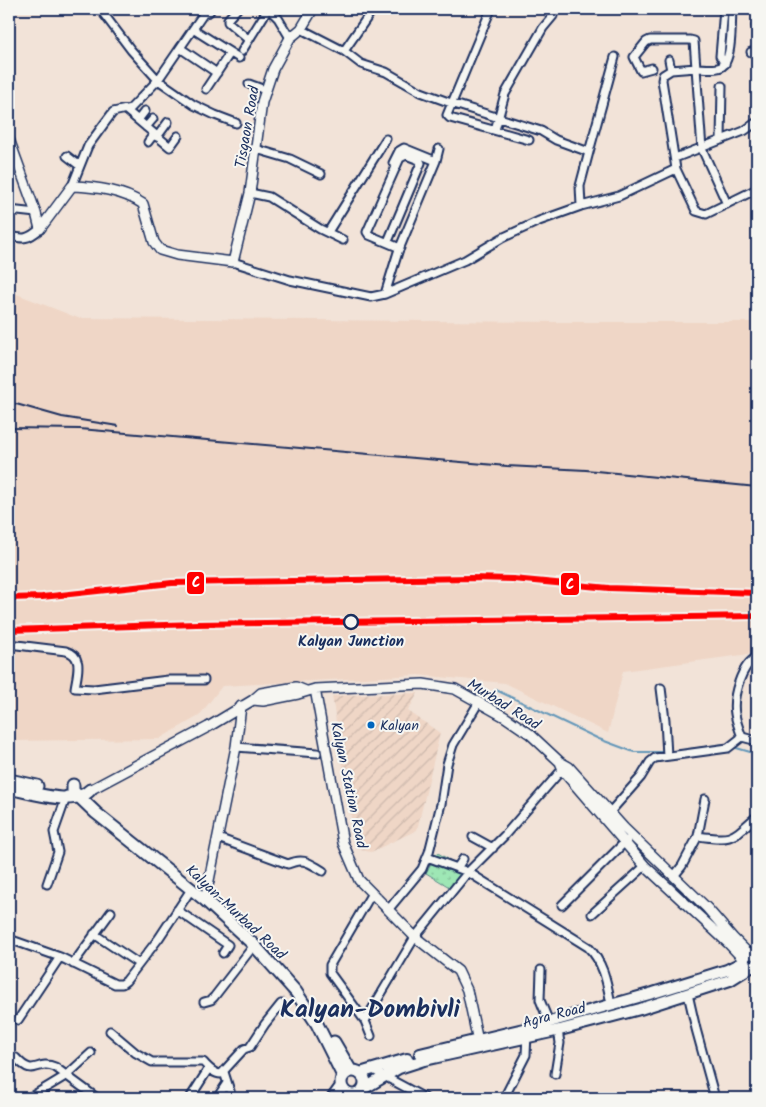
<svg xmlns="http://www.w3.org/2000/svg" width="766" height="1107" font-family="Kalam,sans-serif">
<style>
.built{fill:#efd6c6}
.industrial{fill:url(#industrial-furrows)}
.park{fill:url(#park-dots);stroke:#5c8b8a}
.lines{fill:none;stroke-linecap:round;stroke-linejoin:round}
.stream{stroke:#6497b9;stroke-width:2}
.minor-tunnel{stroke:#c7bfc0;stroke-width:7;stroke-dasharray:7 3.5;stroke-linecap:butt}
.minor-casing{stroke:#1b2f5e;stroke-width:11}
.tertiary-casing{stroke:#1b2f5e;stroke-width:12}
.secondary-casing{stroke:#1b2f5e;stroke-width:14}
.primary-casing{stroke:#1b2f5e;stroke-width:15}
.minor{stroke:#f6f6f2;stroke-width:7}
.tertiary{stroke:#f6f6f2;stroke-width:9}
.secondary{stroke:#f6f6f2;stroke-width:10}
.primary{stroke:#f6f6f2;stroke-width:11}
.rail{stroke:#1b2f5e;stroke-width:2}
.rail-1-casing{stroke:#f6f6f2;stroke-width:10}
.rail-1{stroke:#f00;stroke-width:6}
.stop-dot{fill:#f6f6f2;stroke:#1b2f5e;stroke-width:2.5}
.bus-dot{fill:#0065bd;stroke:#f6f6f2;stroke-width:2}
.labels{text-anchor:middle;stroke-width:4;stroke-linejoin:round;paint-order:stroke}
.bus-label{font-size:14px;fill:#1b2f5e;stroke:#f6f6f2;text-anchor:start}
.street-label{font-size:15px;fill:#1b2f5e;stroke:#f6f6f2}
.stop-label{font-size:15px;font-weight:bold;fill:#1b2f5e;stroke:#f6f6f2}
.town-label{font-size:25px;font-weight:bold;fill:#1b2f5e;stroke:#f6f6f2}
.line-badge{stroke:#f6f6f2;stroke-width:2}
.badge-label{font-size:14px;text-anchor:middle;font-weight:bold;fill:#fff}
</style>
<defs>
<pattern id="industrial-furrows" width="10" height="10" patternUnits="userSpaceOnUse" patternTransform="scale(1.25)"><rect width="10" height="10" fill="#efd6c6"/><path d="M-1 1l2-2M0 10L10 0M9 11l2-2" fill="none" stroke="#ccb8ac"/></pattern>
<pattern id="park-dots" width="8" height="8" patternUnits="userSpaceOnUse" patternTransform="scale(1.25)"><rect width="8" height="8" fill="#9ee7b5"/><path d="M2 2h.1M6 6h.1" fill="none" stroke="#88c69e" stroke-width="1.8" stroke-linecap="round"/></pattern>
</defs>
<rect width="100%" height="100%" fill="#f2e3d8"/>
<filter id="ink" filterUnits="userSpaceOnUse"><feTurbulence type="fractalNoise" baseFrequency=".02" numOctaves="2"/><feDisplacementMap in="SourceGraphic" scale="10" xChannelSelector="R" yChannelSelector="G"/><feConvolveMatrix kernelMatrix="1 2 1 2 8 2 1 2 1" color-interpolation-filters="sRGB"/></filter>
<g filter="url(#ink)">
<!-- built -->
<path class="built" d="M9,291L78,318L560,322H757V653L623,671L608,733L505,683L418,675L222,686L199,716L159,739L9,741Z"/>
<!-- industrial -->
<path class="industrial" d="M418,693L408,711L440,733L417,830L371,852L361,850L353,830L332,696Z"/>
<!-- park -->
<path class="park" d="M438,853L466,870L451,888L426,873L435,855Z"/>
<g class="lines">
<!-- stream -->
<path class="stream" d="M496,690L599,739L634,752H665
M733,747L757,754
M669,752L725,744L728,745"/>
<!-- minor-tunnel -->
<path class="minor-tunnel" d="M281,1004L294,993"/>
<!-- minor casing -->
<g class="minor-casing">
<path id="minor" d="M100,9L131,50L158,80L194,105L215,115L236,123
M237,9L228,19V22L249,40
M269,9L278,18L290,38
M491,9L447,115L450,118L529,140
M724,9L720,56L725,64
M756,26H757
M193,29L239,58
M301,29L344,51L361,64L386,72L421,92L451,103L541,131L556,140L589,152L580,186L581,206
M180,48L217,73
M242,51L268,9
M344,51L373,9
M751,52L757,51
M669,60L671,70
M652,68L641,71L634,57L646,42L650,40H690L694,41L696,68L671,70L663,75L662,80L676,169L696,211L706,214L757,189
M249,84L265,90
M206,89L230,53
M126,110L170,147L178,136
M138,120L145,111
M146,127L153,119
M495,130L505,94L543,28L553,16
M157,137L168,122
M721,140L722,86
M148,142L154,134
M256,149L290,159L321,174
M589,152L615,57
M67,156L80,166
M675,158L744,131L757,122
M393,163L399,151L404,148L436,161
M72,186L88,146L104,124L113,112L131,108L158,80L204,13L209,12L211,9
M250,193L269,197L320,229L343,240
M727,204L702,149L696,68C703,68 715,70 721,67C733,61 731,21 732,9
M9,210L36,213
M328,232L386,139
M9,236C24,239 27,240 40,229
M389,239L421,163L419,160L406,155L400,158L367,232L369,235L400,248
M233,262L290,280L371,297L385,294L465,260L502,238L539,221L581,206L619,196L676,169
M385,294L398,252L436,161L439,149
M9,644L66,651C84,656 77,674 75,688L94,689L168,680H204
M661,688L665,720L667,756
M742,737C739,729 736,721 735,714C732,697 741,665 757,657
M742,737L757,741
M236,747L317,753
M610,812L641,777L650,762L655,758L728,748L742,737
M698,836C733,841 731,839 757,816
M473,837L493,848
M218,838L288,864C304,857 309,863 323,871
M427,857L468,872L588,947C604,963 607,983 611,1004
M457,868L463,859
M674,876L682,866L698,836L705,799
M47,884L58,852L54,832L67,795
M562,905L627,840
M177,910L228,945L223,953
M388,910L422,869L429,852L441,804L447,764L453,745L479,702
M592,914L645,866
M94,934L139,964
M9,939L60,957L115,984H122L126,981L159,938L192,888
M73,964L111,912
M541,970L540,1000L549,1022
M688,994L696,1029L715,1098
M204,1002L211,1000L214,997L255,944
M18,1020L60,957
M365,1021L415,937L468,872L504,836L566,765
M110,1031L136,1053L152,1062H203C208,1067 213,1074 221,1074L244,1049L250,1047L265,1024L281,1004
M371,1036L365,1021L330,973V965L372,893
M16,1058C35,1079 36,1059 55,1067L97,1098
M371,1069L425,1098
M224,1072L230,1091L231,1098
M555,1074L560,1043L558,1030
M29,1098L67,1075L91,1053
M190,1098L209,1068
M217,1098L227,1083
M351,1098V1096
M504,1098L526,1055L527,1034"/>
</g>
<!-- tertiary casing -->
<g class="tertiary-casing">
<path id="tertiary" d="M9,139L36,213L40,229
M40,229L72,186C96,187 122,190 143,204L154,242L160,250L177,255L233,262L250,193L262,102L273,69L290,38L301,29L313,9
M315,689L343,843L359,880L415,937L458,971L467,990L479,1046
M253,700L263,701L298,694L315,689L423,684L455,689L505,717L530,734L560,762L569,767L624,828L707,908L733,938L748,953
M560,762L564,772L645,866L728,943L743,959
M90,790L208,727L253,700L261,693L296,687L306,691
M205,900L236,747L241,706"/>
</g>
<!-- secondary casing -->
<g class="secondary-casing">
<path id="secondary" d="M757,957L754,954L748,953L743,959L745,964L749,968L755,966L757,964
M420,1054L528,1028L653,993L727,970L743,962
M360,1073L407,1059
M365,1088L399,1068L424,1060L560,1030L640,1009L730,980L749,968"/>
</g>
<!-- primary casing -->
<g class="primary-casing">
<path id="primary" d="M9,780L37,786
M73,785V791L96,813L205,900L254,945L296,992L317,1024L343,1076
M9,788C29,792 75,807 90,790
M334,1042L351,1071
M341 1083a12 12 0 1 1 24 0a12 12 0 1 1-24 0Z
M333,1098L341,1087"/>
</g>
<!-- minor -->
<use href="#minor" class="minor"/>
<!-- tertiary -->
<use href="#tertiary" class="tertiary"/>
<!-- secondary -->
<use href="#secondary" class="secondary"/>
<!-- primary -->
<use href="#primary" class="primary"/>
<!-- rail -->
<path class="rail" d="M9,402L62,417L118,426
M9,428L80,429L507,466L586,470L757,487"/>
<!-- rail-1 casing -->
<g class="rail-1-casing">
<path id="rail-1" d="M9,598L42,597L172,583L471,578L513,579L609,588L757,593
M9,630L196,624L757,616"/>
</g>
<!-- rail-1 -->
<use href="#rail-1" class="rail-1"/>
</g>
</g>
<!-- markers -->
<circle class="stop-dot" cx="351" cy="622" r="7"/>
<circle class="bus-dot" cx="371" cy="725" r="4.5"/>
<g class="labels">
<!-- bus labels -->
<g class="bus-label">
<text x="380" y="730">Kalyan</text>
</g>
<!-- street labels -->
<g class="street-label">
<text transform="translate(247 127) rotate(-80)" y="5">Tisgaon Road</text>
<text transform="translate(504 704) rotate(32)" y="5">Murbad Road</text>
<text transform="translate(349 785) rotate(78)" y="5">Kalyan Station Road</text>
<text transform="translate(236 912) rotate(43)" y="5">Kalyan-Murbad Road</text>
<text transform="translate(554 1015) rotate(-14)" y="5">Agra Road</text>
</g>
<!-- stop labels -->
<g class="stop-label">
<text x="351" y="646">Kalyan Junction</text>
</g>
<!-- town labels -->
<g class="town-label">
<text x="370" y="1017">Kalyan-Dombivli</text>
</g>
</g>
<g class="line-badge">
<rect x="186" y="571" width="19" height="24" rx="5" fill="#f00"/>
<rect x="560" y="572" width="20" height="24" rx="5" fill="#f00"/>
</g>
<g class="badge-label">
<text x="196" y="587">C</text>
<text x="570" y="589">C</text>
</g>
<!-- margin -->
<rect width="766" height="1107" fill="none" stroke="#f6f6f2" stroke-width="30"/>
<rect x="15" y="15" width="736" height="1077" fill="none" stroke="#1b2f5e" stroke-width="2" filter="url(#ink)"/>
</svg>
